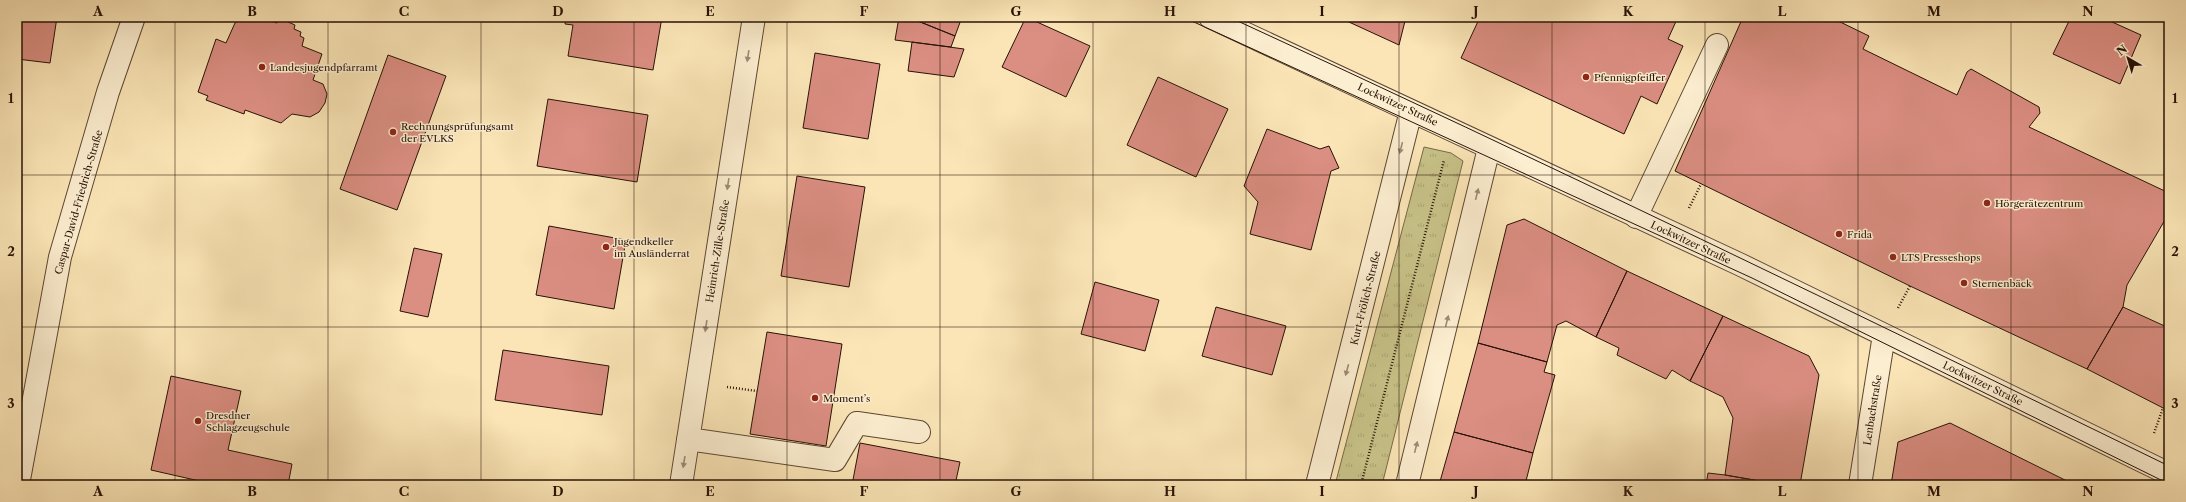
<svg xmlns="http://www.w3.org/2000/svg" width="2186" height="502" font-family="'Libre Caslon Text',serif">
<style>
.park{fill:url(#park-tufts);stroke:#776a47}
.building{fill:#db8e82;stroke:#271206}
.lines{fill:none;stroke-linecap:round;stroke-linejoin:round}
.minor-casing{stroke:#5c4732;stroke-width:24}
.path{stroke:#271206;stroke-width:2.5;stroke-dasharray:1 2;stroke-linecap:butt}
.minor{stroke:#fceed0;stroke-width:22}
.tram{stroke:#271206;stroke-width:1}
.oneway{fill:#9c8b75}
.grid{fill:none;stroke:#271206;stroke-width:1;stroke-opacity:0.55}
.poi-dot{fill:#8f2418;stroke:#fceed0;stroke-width:1.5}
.labels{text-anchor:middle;stroke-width:3;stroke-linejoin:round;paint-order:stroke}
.poi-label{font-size:10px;fill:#271206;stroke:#fceed0;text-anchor:start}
.street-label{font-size:10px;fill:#271206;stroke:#fceed0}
.neatline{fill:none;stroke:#271206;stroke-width:1.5}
.grid-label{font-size:13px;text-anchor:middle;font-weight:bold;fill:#271206}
</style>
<defs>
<pattern id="park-tufts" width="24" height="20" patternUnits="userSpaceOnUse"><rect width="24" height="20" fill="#c7c288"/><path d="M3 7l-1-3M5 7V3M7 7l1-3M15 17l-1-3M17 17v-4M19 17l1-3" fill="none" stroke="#aba674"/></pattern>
</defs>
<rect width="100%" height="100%" fill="#fbe5b6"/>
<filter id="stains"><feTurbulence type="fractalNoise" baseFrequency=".005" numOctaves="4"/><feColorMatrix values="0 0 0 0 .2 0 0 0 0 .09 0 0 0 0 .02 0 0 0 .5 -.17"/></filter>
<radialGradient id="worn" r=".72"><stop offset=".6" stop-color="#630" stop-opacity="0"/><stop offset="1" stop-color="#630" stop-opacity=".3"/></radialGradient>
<!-- park -->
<path class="park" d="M1424,147L1451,153L1463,161L1382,485H1335Z"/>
<!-- building -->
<path class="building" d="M17,17H57L50,63L17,59Z
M243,17H258L277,23L279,18L295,25L294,29L301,32L300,36L304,38L302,46L322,54L313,80L323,84L327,94L325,103L319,112L310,117L292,114L281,123L245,110L244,114L206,100L208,96L198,92L216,39L226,43L235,23Z
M566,17H662L653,70L568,56L573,25L565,24Z
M899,17H908L955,36L951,47L895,40Z
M908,17H962L955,36Z
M1026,17L1090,46L1066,97L1002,67Z
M1338,17H1406L1399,45Z
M1480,17H1678L1668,39L1683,46L1657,104L1641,96L1624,134L1461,58Z
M1743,17H1779L1790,22L1793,17H1830L1869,36L1863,49L1957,95L1967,72L1971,69L2039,107L2040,113L2029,127L2169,193V213L2127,285L2123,307L2087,369L1910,286L1675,171Z
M2071,17H2101L2141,35L2120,84L2053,54Z
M912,42L964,49L954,77L908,71Z
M815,53L880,64L868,139L803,128Z
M388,55L446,76L397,210L340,189Z
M1158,77L1228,109L1196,177L1127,145Z
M548,99L648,115L637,182L537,166Z
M1267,129L1320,149L1329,146L1339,168L1331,171L1311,250L1250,234L1258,202L1244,186Z
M797,176L865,187L849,287L781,276Z
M1524,219L1627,271L1596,337L1566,321L1557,325L1547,362L1478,343L1507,225Z
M549,226L626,240L614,309L536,295Z
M414,248L442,254L428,317L400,311Z
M1627,271L1723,316L1690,381L1672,370L1666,379L1617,355L1619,348L1596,337Z
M1095,282L1159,300L1145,351L1081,334Z
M1216,307L1286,326L1272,375L1202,356Z
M2123,307L2169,328V411L2087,369Z
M1723,316L1809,356L1819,375L1800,485H1783L1725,475L1733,418L1723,397L1690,381Z
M767,332L842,344L826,446L750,434Z
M1478,343L1547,362L1544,372L1555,375L1533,453L1454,432Z
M503,350L609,366L602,415L495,400Z
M171,376L241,391L228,450L292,464L288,485H217L151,470Z
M1950,423L2069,482L2067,485H1891L1898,442Z
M1454,432L1533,453L1525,485H1439Z
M860,443L960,462L955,485H852Z
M1708,473L1725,475L1783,485H1706Z
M1198,481L1212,485H1197Z"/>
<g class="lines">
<!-- minor casing -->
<g class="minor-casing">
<path id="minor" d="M1210,17L1739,264L2169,474
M1636,217L1717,45
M688,439L835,460L857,423L919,432
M18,485L60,257L108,92L134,17
M681,485L754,17
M1317,485L1411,111
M1407,485L1489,148
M1860,485L1884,335"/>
</g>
<!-- path -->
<path class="path" d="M1689,208L1701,184
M1898,308L1910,286
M727,387L757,391
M2154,433L2163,408
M1361,485L1444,160"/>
<!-- minor -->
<use href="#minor" class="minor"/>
<!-- tram -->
<path class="tram" d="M1183,17L1752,278L2169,484
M1229,17C1545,162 1857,314 2169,466"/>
</g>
<!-- one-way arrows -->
<defs><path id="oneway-solid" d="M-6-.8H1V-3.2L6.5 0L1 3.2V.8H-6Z"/></defs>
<g class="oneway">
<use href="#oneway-solid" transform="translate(748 56) rotate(99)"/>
<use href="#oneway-solid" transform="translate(1401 148) rotate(104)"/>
<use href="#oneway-solid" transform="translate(728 184) rotate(99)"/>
<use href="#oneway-solid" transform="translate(1477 194) rotate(-76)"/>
<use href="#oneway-solid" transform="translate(1447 321) rotate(-76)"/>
<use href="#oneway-solid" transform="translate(706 326) rotate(99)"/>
<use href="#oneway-solid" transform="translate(1347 370) rotate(105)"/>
<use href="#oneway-solid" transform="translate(1416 447) rotate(-76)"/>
<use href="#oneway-solid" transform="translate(684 462) rotate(99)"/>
</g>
<!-- grid -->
<path class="grid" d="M175,17V485M328,17V485M481,17V485M634,17V485M787,17V485M940,17V485M1093,17V485M1246,17V485M1399,17V485M1552,17V485M1705,17V485M1858,17V485M2011,17V485M17,175H2169M17,327H2169"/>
<!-- markers -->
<g class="poi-dot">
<circle cx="262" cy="67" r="4"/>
<circle cx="1586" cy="77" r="4"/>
<circle cx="393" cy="132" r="4"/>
<circle cx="1987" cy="203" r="4"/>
<circle cx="1839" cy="234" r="4"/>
<circle cx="606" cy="247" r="4"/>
<circle cx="1893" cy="257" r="4"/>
<circle cx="1964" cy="283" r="4"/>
<circle cx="815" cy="398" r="4"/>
<circle cx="198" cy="421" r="4"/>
</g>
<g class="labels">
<!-- poi labels -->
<g class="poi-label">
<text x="270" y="71">Landesjugendpfarramt</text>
<text x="1594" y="81">Pfennigpfeiffer</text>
<text x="401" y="130">Rechnungsprüfungsamt<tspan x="401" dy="12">der EVLKS</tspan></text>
<text x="1995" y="207">Hörgerätezentrum</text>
<text x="1847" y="238">Frida</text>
<text x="614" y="245">Jugendkeller<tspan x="614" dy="12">im Ausländerrat</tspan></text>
<text x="1901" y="261">LTS Presseshops</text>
<text x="1972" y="287">Sternenbäck</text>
<text x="823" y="402">Moment’s</text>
<text x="206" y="419">Dresdner<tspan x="206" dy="12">Schlagzeugschule</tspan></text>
</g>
<!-- street labels -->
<g class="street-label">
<text transform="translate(1398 104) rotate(25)" y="4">Lockwitzer Straße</text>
<text transform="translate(78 202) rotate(-74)" y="4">Caspar-David-Friedrich-Straße</text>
<text transform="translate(1691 242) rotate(25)" y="4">Lockwitzer Straße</text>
<text transform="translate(717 251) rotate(-81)" y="4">Heinrich-Zille-Straße</text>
<text transform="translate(1365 298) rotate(-76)" y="4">Kurt-Frölich-Straße</text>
<text transform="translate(1983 383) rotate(26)" y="4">Lockwitzer Straße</text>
<text transform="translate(1872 410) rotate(-81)" y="4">Lenbachstraße</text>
</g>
</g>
<!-- margin -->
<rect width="2186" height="502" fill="none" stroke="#fbe5b6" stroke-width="44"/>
<!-- north arrow -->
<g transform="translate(2128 58) rotate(322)" stroke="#fceed0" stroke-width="3" paint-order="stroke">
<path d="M0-3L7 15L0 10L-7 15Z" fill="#271206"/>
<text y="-6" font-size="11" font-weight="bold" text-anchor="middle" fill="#271206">N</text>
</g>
<rect x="22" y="22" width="2142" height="458" class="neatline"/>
<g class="grid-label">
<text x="98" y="16">A</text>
<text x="252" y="16">B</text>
<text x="404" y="16">C</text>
<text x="558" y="16">D</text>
<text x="710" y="16">E</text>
<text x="864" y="16">F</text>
<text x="1016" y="16">G</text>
<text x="1170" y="16">H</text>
<text x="1322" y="16">I</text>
<text x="1476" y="16">J</text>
<text x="1628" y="16">K</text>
<text x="1782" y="16">L</text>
<text x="1934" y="16">M</text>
<text x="2088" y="16">N</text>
<text x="11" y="103">1</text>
<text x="2175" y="103">1</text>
<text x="11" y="256">2</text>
<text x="2175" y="256">2</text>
<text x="11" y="408">3</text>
<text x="2175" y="408">3</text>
<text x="98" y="496">A</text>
<text x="252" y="496">B</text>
<text x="404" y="496">C</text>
<text x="558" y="496">D</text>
<text x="710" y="496">E</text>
<text x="864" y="496">F</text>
<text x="1016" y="496">G</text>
<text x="1170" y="496">H</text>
<text x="1322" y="496">I</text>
<text x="1476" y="496">J</text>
<text x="1628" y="496">K</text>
<text x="1782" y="496">L</text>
<text x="1934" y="496">M</text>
<text x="2088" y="496">N</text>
</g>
<rect width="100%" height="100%" filter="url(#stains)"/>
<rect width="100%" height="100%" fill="url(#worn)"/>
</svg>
